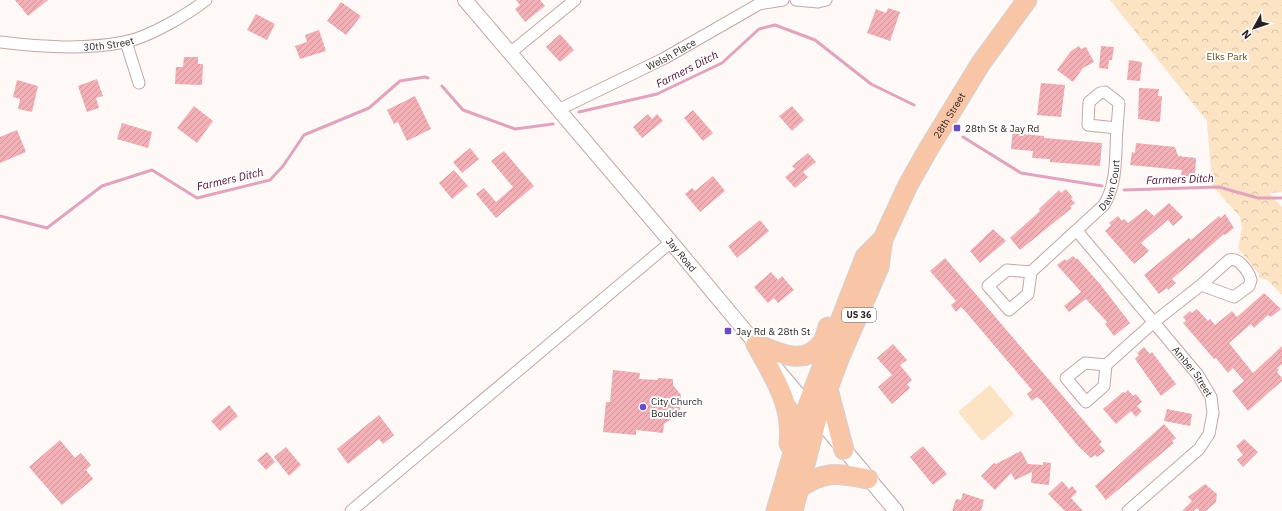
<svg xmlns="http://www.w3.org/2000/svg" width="1282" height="511" font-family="'IBM Plex Sans',sans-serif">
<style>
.green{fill:#fbe3c4}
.park{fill:url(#park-crowns)}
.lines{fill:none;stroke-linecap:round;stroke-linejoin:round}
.stream{stroke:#e1a4be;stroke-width:3}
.building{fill:url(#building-hatch)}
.minor-casing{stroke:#c5a8a1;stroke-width:13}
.tertiary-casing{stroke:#c5a8a1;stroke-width:16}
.trunk-casing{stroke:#d4d2d2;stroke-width:21}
.minor{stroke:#fff;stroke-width:11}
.tertiary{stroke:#fff;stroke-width:14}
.trunk{stroke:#f8c6a6;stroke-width:19}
.poi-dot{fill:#694bc4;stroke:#fff;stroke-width:1.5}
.labels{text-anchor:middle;stroke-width:4;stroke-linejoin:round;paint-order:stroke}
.shield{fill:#fff;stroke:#6a6261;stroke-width:1}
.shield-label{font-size:9px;font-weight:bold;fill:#2a1f1d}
.street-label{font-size:10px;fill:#2a1f1d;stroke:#fff}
.park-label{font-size:10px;fill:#6c4809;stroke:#fff}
.poi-label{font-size:10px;fill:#2a1f1d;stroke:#fff;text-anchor:start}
.water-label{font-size:11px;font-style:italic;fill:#4f0730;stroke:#fff}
</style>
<defs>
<pattern id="park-crowns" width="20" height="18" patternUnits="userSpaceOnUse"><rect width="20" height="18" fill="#fbe3c4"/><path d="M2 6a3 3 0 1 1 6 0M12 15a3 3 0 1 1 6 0" fill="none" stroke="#d7c2a8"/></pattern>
<pattern id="building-hatch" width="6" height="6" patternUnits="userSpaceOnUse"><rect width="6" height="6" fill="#f2afb5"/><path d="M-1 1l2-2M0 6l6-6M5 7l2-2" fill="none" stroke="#d0969b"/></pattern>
</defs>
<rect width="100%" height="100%" fill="#fef8f6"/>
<!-- green -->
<path class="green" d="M990,385L1014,414L982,441L958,412Z"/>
<!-- park -->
<path class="park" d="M1110,0H1282V192L1269,193L1282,207V295L1268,280L1259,278V274L1238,248L1242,229L1240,217L1212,185L1207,121Z"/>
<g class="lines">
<!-- stream -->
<path class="stream" d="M442,86L463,110L515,129L553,124
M579,112L657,94L722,63L759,29L775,25L815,40L871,84L914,105
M963,137L1021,173L1102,186
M1124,190L1219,187L1258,198H1282
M0,216L47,228L102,186L152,170L197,198L270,180L283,166L304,135L369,108L400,81L425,77L428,78"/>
</g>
<!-- building -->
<path class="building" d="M15,0H48L28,16Z
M516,0H540L545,6L525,22L515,9L520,5Z
M341,2L361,16L346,35L327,21Z
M888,8L900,12L890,41L867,33L876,9L886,13Z
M256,14L275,24L267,40L247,30Z
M319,30L326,51L300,59L295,46L307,42L305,35Z
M560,34L574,50L560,62L546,47Z
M1079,46L1081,49L1086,47L1094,62L1083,68L1073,82L1057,70L1071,51Z
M1101,46L1114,47L1112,60H1109L1108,69L1099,68Z
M184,57H198V64H203L202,85L175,84L176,67H183Z
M1129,60L1142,62L1140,81L1127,80Z
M97,79L103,96L96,98L99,108L87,112L78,86Z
M17,80L38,86L32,112L18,109L20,99L13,97Z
M1041,83L1065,85L1061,117L1037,115Z
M1139,88L1159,89L1158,96H1162L1160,122L1138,119Z
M415,96L431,129L407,141L398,122L394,124L387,110Z
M194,106L213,121L197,143L177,128Z
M792,106L804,120L792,131L779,116Z
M693,110L713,133L703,141L684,118Z
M648,114L652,119L657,114L663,121L642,138L633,127Z
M122,123L152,132L148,148L117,139Z
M1013,127L1023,128L1022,134L1044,136V138L1102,143L1100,166L1050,162V159L1032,158L1033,151L1011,149Z
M17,130L26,152L0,163V137Z
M1136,143L1175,147L1178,156L1196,158L1195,177L1181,176L1182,170L1130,165L1132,152L1135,153Z
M470,148L479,159L462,173L453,162Z
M504,151L534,186L496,218L476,194L484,188L496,202L513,187L491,161Z
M808,153L816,162L803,172L808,177L795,188L785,177L795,169L792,166Z
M454,170L468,186L452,199L439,183Z
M713,176L725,191L700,212L685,194L692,188L695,191Z
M1066,189L1073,198L1071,199L1075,203L1070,207L1072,208L1020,250L1010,238L1040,211L1039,209L1059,190L1061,193Z
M1169,203L1183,217L1173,226L1168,220L1141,243L1149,251L1134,264L1105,231L1111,225L1109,223L1118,216L1122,221L1124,219L1128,223L1146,209L1154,216Z
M1225,214L1234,228L1225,235L1224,234L1172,279L1176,283L1168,290L1167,288L1159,294L1144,275L1189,238L1191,240L1219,216L1221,218Z
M760,220L769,231L737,258L728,246Z
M993,229L1006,241L980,263L970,251Z
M1073,256L1076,259L1077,258L1100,284L1130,323L1114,336L1105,324L1107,322L1086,299L1069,312L1064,306L1081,292L1057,265L1065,259L1066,261Z
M945,258L1102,442L1099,444L1105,451L1097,457L1095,455L1091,458L1078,446L1041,400L1037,397L1032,401L1027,394L1032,390L965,311L961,307L956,312L951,305L956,301L930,271Z
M771,272L778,280L782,276L794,290L778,303L774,298L768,303L754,287Z
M1264,293L1281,309L1271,317L1268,315L1254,328L1251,324L1229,343L1253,373L1282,346V364L1277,368L1279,370L1277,372L1282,378V381L1248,411L1232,391L1244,381L1233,368L1228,373L1216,358L1214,359L1183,323L1186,321L1183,317L1190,311L1192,313L1197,309L1208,321L1210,319L1215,325L1232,311L1237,317Z
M893,344L907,360L900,365L912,380L907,384L910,388L892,404L878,387L892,375L877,358Z
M1144,347L1150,354L1152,352L1176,384L1161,396L1135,359L1139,355L1137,353Z
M613,370L640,373L639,379L658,380V378L673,379V385L681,395L680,413L664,424L663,433L636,430V435L603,432L606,402H610Z
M1128,390L1133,396L1136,394L1142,402L1137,406L1142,411L1136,417L1131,411L1116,424L1103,409L1123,392L1125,393Z
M229,405L238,416L220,431L211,421Z
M1167,409L1192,414L1190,426L1164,421Z
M379,415L394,435L383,444L379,439L348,464L337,449Z
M1164,424L1176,438L1172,441L1174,443L1106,500L1095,486Z
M1244,439L1258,452L1243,467L1237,460L1243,455L1236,446Z
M60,440L75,458L81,453L91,465L86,470L93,479L62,505L29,467Z
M923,446L947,474L933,485L910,457Z
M286,447L301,465L289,476L274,457Z
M1021,451L1028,464L1043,465V462L1051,463L1049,485L1031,483L1032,472L1015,480L1011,473L995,490L981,476L994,463L996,464Z
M267,452L275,462L266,470L257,460Z
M1062,481L1069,489L1072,486L1077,492L1071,498L1083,511H1065L1048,494Z
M1205,484L1217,494L1216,502L1206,511H1200L1197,508L1193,511H1182L1192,501L1188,497Z
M963,493L984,500L981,511H952L956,499L961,500Z"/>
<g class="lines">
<!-- minor casing -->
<g class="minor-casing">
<g id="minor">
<path d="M796,0L818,2L826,0"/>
<path id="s1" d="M0,42C42,47 83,50 125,42C149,37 187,15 206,0"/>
<path d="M126,42L139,83"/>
<path d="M510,53L575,0"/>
<path d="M1105,92L1119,103L1117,128L1088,125L1089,102L1100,93Z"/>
<path id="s2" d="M558,110L665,58L759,4L783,0"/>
<path id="s3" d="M1077,231L1198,375L1211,397L1213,413L1209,434L1199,449L1128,511"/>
<path d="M1007,270L1031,272L1028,294L1009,310L988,286Z"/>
<path id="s4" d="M1031,272L1104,205C1118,182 1115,154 1117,128"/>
<path d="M1085,363L1106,365L1104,386L1086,402L1066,378Z"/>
<path d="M1106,365L1154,322L1201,285L1234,297L1249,286L1251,280C1249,272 1239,257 1229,260L1201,285"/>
<path d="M351,511L671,242"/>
</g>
</g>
<!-- tertiary casing -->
<g class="tertiary-casing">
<g id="tertiary">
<path id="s5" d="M465,0L671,242L762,351"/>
<path d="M775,367L896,511"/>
</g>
</g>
<!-- trunk casing -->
<g class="trunk-casing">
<g id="trunk">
<path d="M756,344C776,352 804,367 821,344C825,340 826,332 828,327"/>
<path d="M756,344C774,378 793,403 789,444"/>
<path d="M828,389L844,450"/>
<path d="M798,489C824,470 837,473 868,479"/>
<path d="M776,511L807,406L865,257L883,239"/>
<path id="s6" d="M793,511L817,418L839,359L879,267L883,239L908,185L929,148L981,63L1027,0"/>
</g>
</g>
<!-- minor -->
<use href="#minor" class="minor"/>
<!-- tertiary -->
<use href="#tertiary" class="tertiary"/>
<!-- trunk -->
<use href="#trunk" class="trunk"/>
</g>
<!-- markers -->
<g class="poi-dot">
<rect x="953" y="124" width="8" height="8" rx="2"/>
<rect x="724" y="327" width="8" height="8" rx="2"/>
<circle cx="643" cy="407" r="4"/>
</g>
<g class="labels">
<!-- shield labels -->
<rect class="shield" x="842" y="308" width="34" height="14" rx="3"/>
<g class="shield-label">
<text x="859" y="318">US 36</text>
</g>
<!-- street labels -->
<g class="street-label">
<text dy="4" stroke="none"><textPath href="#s1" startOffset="109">30th Street</textPath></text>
<text dy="4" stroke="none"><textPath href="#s2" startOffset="126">Welsh Place</textPath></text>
<text dy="4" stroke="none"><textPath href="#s6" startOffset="428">28th Street</textPath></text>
<text dy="4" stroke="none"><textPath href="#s4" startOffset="120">Dawn Court</textPath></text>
<text dy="4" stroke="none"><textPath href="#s5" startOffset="334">Jay Road</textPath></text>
<text dy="4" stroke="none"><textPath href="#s3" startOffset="182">Amber Street</textPath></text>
</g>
<!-- park labels -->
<g class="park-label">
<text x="1227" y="60">Elks Park</text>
</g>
<!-- poi labels -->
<g class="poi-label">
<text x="965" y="132">28th St &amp; Jay Rd</text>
<text x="736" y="335">Jay Rd &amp; 28th St</text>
<text x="651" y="405">City Church<tspan x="651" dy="12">Boulder</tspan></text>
</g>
<!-- water labels -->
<g class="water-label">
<text transform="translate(687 69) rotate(-27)" y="4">Farmers Ditch</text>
<text transform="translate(230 179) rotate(-13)" y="4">Farmers Ditch</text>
<text transform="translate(1180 179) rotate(-2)" y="4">Farmers Ditch</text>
</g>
</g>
<!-- north arrow -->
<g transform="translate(1254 28) rotate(230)" stroke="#ffffff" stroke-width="3" paint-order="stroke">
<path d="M0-3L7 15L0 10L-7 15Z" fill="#2a1f1d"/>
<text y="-6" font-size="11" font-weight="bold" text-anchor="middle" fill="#2a1f1d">N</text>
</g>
</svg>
